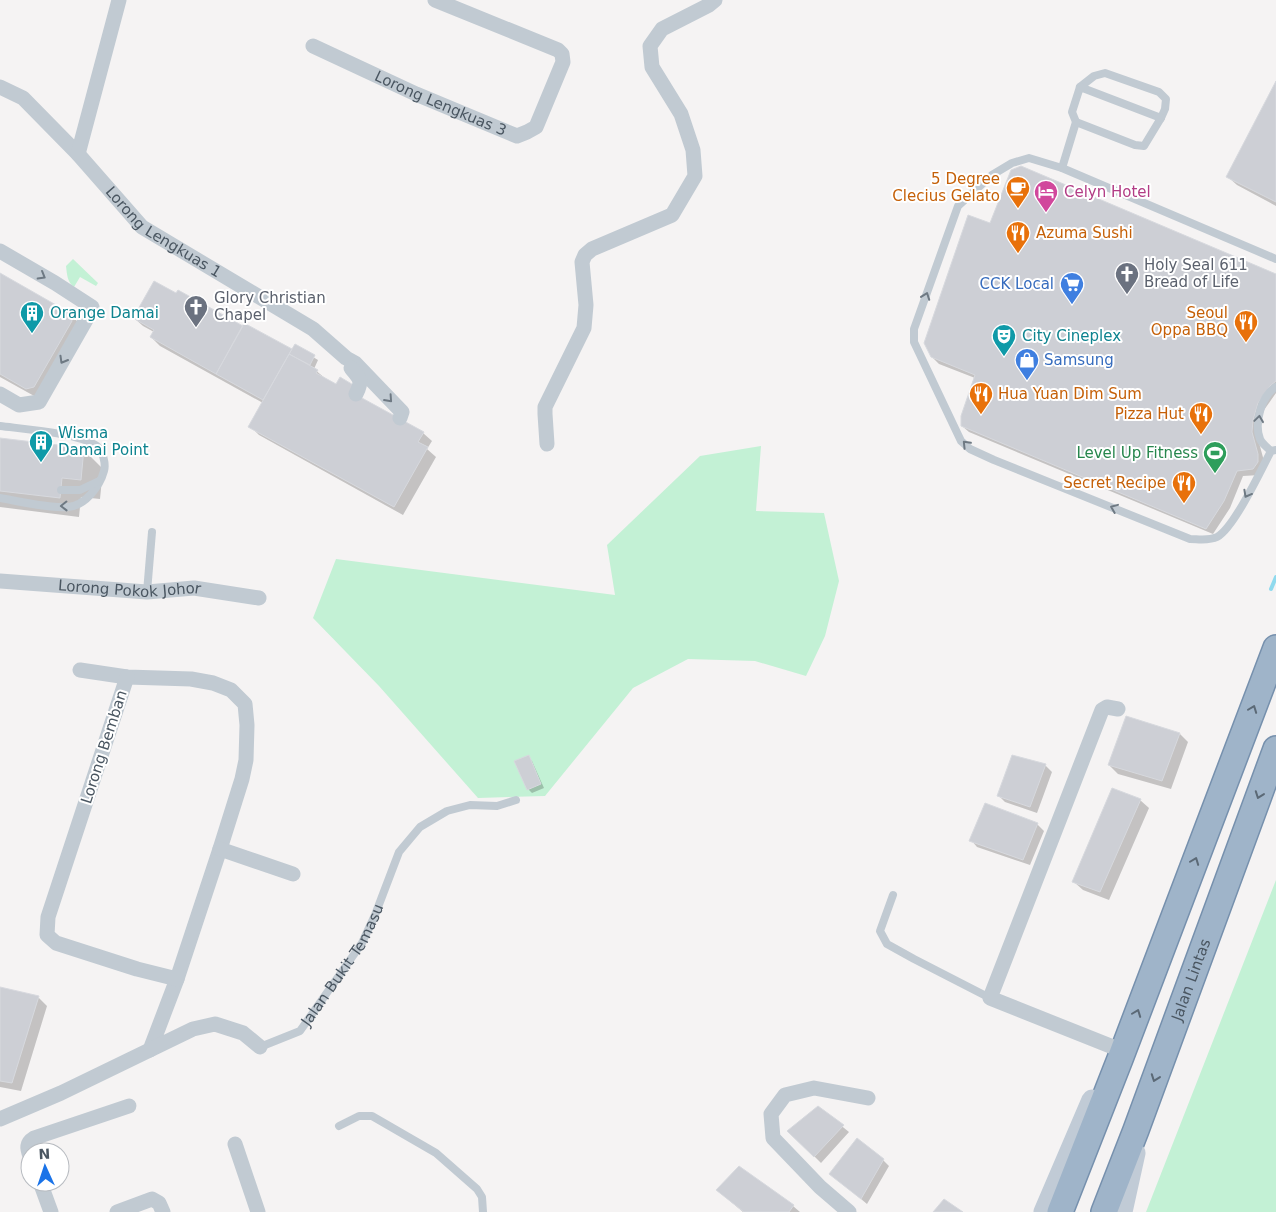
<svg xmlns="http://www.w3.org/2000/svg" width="1276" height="1212" font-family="'DejaVu Sans',sans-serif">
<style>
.green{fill:#c3f1d5}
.shadow{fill:#0003}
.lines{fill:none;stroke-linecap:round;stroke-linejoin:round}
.stream{stroke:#90daee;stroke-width:4}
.building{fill:#cdcfd5;stroke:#d7d9de}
.trunk-casing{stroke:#7690ad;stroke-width:28}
.service{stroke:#c1cad2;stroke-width:8}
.minor{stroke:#c1cad2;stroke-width:15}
.secondary{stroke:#c1cbd6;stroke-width:21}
.trunk{stroke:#9fb4c9;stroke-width:25}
.oneway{stroke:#6e7983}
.oneway2{stroke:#5b6976}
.labels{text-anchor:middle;stroke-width:4;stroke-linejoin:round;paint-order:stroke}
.street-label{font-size:15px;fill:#4a5661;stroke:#fff}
.food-label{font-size:15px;fill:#c56008;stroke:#fff;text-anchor:end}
.hotel-label{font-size:15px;fill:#b23c85;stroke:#fff;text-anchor:start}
.worship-label{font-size:15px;fill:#5b616d;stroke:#fff;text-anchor:start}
.shop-label{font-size:15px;fill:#366cbe;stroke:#fff;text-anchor:end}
.culture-label{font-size:15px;fill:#0d838f;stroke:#fff;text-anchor:start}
.leisure-label{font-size:15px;fill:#27864d;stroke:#fff;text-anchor:end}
</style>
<rect width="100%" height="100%" fill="#f5f3f3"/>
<!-- green -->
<path class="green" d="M73,259L98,283L96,286L80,277L74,287C67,282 67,274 66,266Z
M761,446L756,511L824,513L839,581L825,636L806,676L755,661L688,659L633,688L545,796L478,798L379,686L313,618L336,559L615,595L607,545L700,456Z
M1276,880V1212H1146Z"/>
<!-- shadow -->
<path class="shadow" d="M1276,84V206L1237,185L1228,177Z
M991,225L1276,275V393L1264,410L1259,427L1258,439L1264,461L1260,475L1243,476L1230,508L1213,534L969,432L962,426L975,378L939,364L932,357Z
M0,275L70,314L79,323L36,397L0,377Z
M134,318L243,328L291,350L295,346L318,360L314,369L326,379L423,433L432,441L427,449L436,457L403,515L259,435L250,426L263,403L160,346L151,337L154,332L143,326Z
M0,440L84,450L103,469L100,499L81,497L79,517L0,507Z
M1127,717L1180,734L1188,742L1171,789L1118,774L1109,765Z
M528,757L532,761L544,788L532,793L528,789Z
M1045,765L1052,772L1037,813L1005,802L999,796Z
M1140,800L1149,808L1109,900L1083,890L1074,882Z
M986,805L1037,824L1044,831L1030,865L977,847L971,840Z
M0,988L38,997L47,1006L21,1091L0,1087Z
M818,1107L849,1132L821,1163L789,1131Z
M883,1160L889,1166L867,1204L831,1174Z
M739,1167L793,1206L800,1212H743L717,1190Z"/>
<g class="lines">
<!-- stream -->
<path class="stream" d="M1271,589L1276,577"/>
</g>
<!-- building -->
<path class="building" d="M1276,81V202L1226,177Z
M1021,166L1276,274V381L1270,386L1258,403L1253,420L1252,432L1258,454V462L1253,469L1237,471L1224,501L1206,529L961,426V416L975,375L931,357L924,343L968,215L990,223L1011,170Z
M0,273L70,313L72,321L34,387L26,389L0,374Z
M154,281L176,293L178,290L243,326L216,374L150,337L154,330L133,318Z
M244,323L292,349L263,400L216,374Z
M295,344L315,355L310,365L289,354Z
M289,354L318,370L316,373L336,384L340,377L355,386L351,392L424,432L418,442L428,447L394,507L248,427Z
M0,438L84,448L81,480L62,478L60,498L0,491Z
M1126,716L1180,733L1162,781L1108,765Z
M529,755L541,784L527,790L514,761Z
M1012,755L1046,764L1030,807L997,796Z
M1112,788L1141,799L1100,892L1072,882Z
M985,803L1038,823L1023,860L969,841Z
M0,987L39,996L12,1083L0,1081Z
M818,1106L844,1125L814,1157L787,1131Z
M857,1138L884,1159L861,1199L829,1174Z
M739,1166L794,1205L789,1212H744L716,1190Z
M944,1199L963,1212H933Z"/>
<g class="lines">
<!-- trunk casing -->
<g class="trunk-casing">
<g id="trunk">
<path d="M1060,1212L1120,1059L1276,648"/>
<path id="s5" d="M1104,1212L1136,1130L1276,749"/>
</g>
</g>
<!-- service -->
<g class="service">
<path d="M1076,122L1135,145L1144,146L1161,118L1165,109L1166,99L1159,92L1105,73L1094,76L1080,87"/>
<path d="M1062,168L1076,122L1072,112L1080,87L1161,118"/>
<path d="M1276,259L1062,168L1029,158L1012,163L992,175L958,206L914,329V342L961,441L970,449L994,460L1190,539C1198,539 1209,541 1217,537C1234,528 1261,470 1271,451L1276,450"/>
<path d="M0,426C23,429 79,433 97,446C103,451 106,464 104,471C100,486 85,506 68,507C51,509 18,501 0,498"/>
<path d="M1271,451C1268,448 1262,444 1260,439C1254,424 1261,396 1276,387"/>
<path d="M61,490H80L99,481"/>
<path d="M147,592L152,532"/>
<path d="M893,895L880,931L887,944L914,959L990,998"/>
<path id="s1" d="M260,1047L300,1031L362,943L375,915L399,852L420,827L447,811L470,805L497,806L516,800"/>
<path d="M339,1126L359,1116H372L436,1153L477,1189L482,1197L483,1212"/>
</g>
<!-- minor -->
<g class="minor">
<path id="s2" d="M313,46L416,94L517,136L527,132L536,127L563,62L562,54L558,50L435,0"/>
<path id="s3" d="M0,87L23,98L78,154L142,227L313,329L346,358L355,363L402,412L400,418"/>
<path d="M78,154L119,0"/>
<path d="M0,251L55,283L92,307L87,318L39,402L19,405L0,394"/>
<path d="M351,368C360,379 363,380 356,394"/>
<path d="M547,444L545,414V407L584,328L586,305L582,262L585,255L592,249L672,215L695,176L693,150L681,114L652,67L650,46L662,29L709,5L715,0"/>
<path id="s4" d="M0,581L147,592L194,588L259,598"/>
<path d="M80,670L127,677L191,679L213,683L231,690L245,704L247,725L246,760L242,779L220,849L177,979L150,1050"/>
<path d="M127,677L48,917L47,935L56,943L137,969L177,979"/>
<path d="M1118,709L1107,707L1102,710L990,998L1123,1051"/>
<path d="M220,849L293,874"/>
<path d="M0,1119L61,1093L193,1029L215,1024L243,1033L260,1047"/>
<path d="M235,1144L258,1212"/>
<path d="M30,1156C27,1148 26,1143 34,1138L129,1106"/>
<path d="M40,1182L51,1212"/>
<path d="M117,1212L152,1199L159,1203L163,1212"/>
<path d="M849,1212L820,1187L773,1138L771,1114L785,1095L814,1088L868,1098"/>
</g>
<!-- secondary -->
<path class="secondary" d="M1044,1212L1092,1100
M1122,1212L1135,1153"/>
<!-- trunk -->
<use href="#trunk" class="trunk"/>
</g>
<!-- one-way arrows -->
<defs><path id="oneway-chevron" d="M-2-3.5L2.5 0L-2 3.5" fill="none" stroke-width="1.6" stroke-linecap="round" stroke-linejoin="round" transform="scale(1.25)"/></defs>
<g class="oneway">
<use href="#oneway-chevron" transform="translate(42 276) rotate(30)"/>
<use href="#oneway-chevron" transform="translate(926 296) rotate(-70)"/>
<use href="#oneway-chevron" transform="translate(63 360) rotate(120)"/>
<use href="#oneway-chevron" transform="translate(389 399) rotate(48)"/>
<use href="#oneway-chevron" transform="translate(1259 419) rotate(-82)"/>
<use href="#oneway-chevron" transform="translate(966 444) rotate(-134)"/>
<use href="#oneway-chevron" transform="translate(1247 494) rotate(119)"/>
<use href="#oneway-chevron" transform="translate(64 506) rotate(179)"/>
<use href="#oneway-chevron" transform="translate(1114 508) rotate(-158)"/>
</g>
<g class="oneway2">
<use href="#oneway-chevron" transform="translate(1253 709) rotate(-69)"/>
<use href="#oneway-chevron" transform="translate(1259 795) rotate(110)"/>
<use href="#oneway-chevron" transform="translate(1195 861) rotate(-69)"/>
<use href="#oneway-chevron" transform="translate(1137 1013) rotate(-69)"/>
<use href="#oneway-chevron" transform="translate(1155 1078) rotate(110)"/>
</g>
<!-- icons -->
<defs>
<g id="cafe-pin" transform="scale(1.25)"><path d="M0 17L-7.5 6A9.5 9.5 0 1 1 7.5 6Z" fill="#e8710a" stroke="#fff"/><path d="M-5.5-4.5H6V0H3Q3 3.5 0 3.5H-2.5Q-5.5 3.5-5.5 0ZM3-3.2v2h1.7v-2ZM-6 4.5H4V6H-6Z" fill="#fff"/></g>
<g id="hotel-pin" transform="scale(1.25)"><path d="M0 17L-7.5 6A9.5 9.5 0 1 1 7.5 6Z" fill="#d1479c" stroke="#fff"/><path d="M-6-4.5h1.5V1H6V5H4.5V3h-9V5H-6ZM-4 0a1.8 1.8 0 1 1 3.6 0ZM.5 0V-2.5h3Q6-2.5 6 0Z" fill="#fff"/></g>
<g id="restaurant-pin" transform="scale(1.25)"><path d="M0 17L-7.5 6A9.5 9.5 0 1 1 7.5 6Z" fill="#e8710a" stroke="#fff"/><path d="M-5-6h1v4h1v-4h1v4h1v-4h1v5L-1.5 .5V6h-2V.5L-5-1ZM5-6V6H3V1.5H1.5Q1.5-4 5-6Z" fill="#fff"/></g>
<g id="church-pin" transform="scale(1.25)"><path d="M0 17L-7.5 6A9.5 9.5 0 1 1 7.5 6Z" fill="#6b7280" stroke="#fff"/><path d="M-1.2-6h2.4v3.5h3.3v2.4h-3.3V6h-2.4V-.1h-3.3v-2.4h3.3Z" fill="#fff"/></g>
<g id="supermarket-pin" transform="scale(1.25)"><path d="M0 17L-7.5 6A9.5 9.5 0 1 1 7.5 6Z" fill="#3f7fe0" stroke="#fff"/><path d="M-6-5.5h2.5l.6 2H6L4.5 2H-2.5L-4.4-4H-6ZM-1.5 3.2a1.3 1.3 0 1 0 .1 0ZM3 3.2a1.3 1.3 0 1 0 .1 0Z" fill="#fff"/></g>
<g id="building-pin" transform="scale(1.25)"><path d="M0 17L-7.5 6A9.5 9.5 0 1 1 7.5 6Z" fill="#0f9aa8" stroke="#fff"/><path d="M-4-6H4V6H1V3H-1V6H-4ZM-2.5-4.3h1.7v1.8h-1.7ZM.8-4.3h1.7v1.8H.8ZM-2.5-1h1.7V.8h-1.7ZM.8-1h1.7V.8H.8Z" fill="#fff"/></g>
<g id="theatre-pin" transform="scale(1.25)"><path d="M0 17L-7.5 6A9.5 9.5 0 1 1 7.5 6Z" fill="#0f9aa8" stroke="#fff"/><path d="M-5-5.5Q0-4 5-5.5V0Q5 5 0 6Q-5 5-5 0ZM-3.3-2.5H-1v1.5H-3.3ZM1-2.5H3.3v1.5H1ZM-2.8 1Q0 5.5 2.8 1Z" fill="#fff"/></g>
<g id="shop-pin" transform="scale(1.25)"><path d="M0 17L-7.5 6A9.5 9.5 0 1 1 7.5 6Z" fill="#3f7fe0" stroke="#fff"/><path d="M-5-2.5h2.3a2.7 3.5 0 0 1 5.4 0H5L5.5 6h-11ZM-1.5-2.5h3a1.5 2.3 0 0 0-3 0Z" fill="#fff"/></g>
<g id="stadium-pin" transform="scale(1.25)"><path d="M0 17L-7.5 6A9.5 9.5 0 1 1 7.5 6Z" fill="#2e9e5b" stroke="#fff"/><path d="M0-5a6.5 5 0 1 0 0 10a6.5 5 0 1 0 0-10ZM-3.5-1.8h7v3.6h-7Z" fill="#fff"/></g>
</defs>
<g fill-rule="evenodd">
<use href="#cafe-pin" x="1018" y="188"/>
<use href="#hotel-pin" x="1046" y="192"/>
<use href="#restaurant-pin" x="1018" y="233"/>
<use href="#church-pin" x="1127" y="274"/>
<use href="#supermarket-pin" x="1072" y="284"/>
<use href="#church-pin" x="196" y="307"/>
<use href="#building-pin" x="32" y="313"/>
<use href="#restaurant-pin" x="1246" y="322"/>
<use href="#theatre-pin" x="1004" y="336"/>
<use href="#shop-pin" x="1027" y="360"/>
<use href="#restaurant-pin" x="981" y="394"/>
<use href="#restaurant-pin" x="1201" y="414"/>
<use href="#building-pin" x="41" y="442"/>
<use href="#stadium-pin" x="1215" y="453"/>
<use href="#restaurant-pin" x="1184" y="483"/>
</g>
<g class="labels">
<!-- street labels -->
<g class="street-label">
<text dy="5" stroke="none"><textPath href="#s2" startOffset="140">Lorong Lengkuas 3</textPath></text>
<text dy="5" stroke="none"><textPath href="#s3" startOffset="221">Lorong Lengkuas 1</textPath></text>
<text dy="5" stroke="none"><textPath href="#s4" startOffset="130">Lorong Pokok Johor</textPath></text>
<text transform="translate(104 747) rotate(-72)" y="5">Lorong Bemban</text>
<text dy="5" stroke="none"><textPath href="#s1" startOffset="122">Jalan Bukit Temasu</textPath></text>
<text dy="5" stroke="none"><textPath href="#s5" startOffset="248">Jalan Lintas</textPath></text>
</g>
<!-- food labels -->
<g class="food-label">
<text x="1000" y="184">5 Degree<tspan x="1000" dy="17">Clecius Gelato</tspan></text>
<text x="1036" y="238" text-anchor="start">Azuma Sushi</text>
<text x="1228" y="318">Seoul<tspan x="1228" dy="17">Oppa BBQ</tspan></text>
<text x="998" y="399" text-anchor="start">Hua Yuan Dim Sum</text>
<text x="1184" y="419">Pizza Hut</text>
<text x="1166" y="488">Secret Recipe</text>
</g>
<!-- hotel labels -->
<g class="hotel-label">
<text x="1064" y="197">Celyn Hotel</text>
</g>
<!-- worship labels -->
<g class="worship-label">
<text x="1144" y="270">Holy Seal 611<tspan x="1144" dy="17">Bread of Life</tspan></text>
<text x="214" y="303">Glory Christian<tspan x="214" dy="17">Chapel</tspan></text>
</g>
<!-- shop labels -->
<g class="shop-label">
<text x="1054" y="289">CCK Local</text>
<text x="1044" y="365" text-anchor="start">Samsung</text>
</g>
<!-- culture labels -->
<g class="culture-label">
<text x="50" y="318">Orange Damai</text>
<text x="1022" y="341">City Cineplex</text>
<text x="58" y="438">Wisma<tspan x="58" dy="17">Damai Point</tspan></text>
</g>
<!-- leisure labels -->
<g class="leisure-label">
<text x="1198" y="458">Level Up Fitness</text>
</g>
</g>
<!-- north arrow -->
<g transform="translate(45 1167) rotate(357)"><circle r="24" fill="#ffffff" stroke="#b7bbc0"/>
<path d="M0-4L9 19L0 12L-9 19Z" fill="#1a73e8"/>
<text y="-8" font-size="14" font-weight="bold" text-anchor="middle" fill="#4a5661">N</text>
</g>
</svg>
